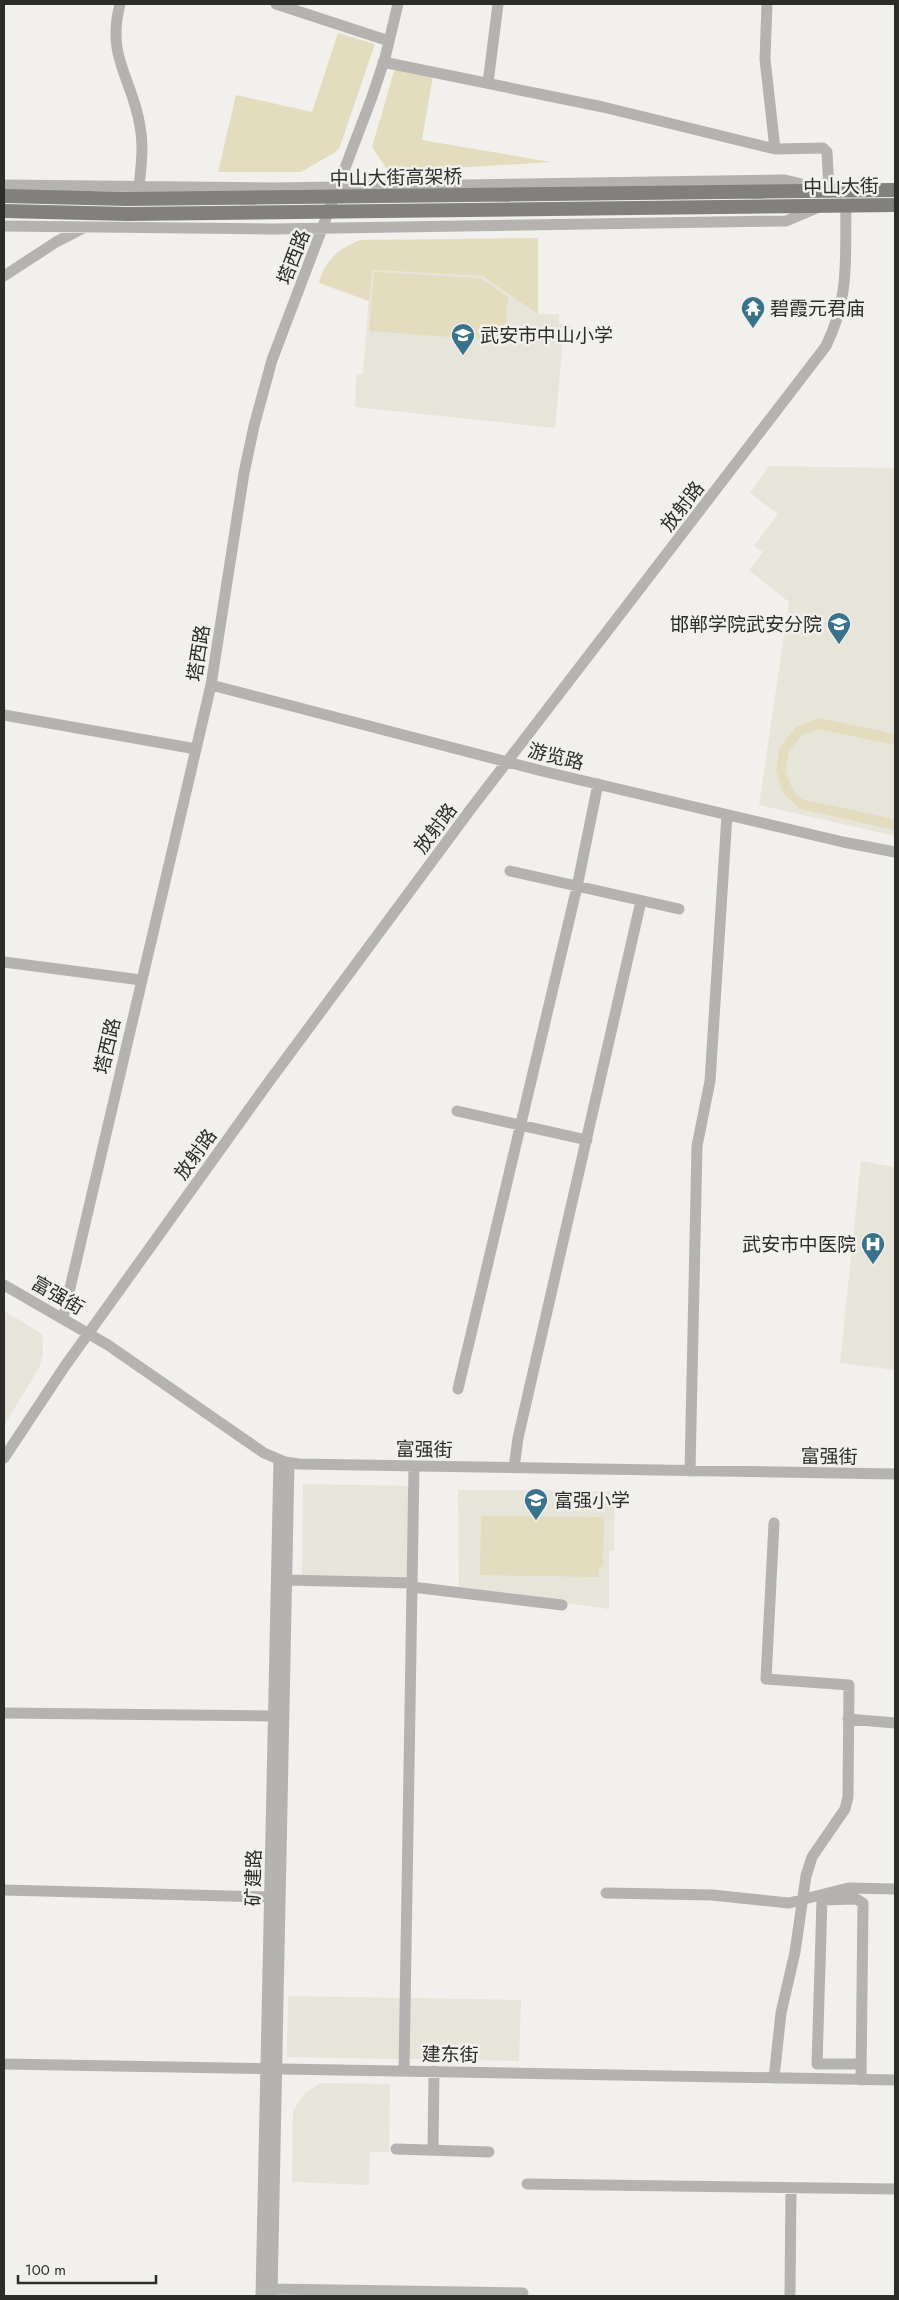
<svg xmlns="http://www.w3.org/2000/svg" width="899" height="2300" font-family="Jost,'Noto Sans SC',sans-serif">
<style>
.built{fill:#e7e4d9}
.green{fill:#e4dcbe}
.lines{fill:none;stroke-linecap:round;stroke-linejoin:round}
.minor{stroke:#b4b3b1;stroke-width:11}
.major{stroke:#81807d;stroke-width:14}
.labels{text-anchor:middle;stroke-width:5;stroke-linejoin:round;paint-order:stroke}
.street-label{font-size:19px;fill:#2c2c2a;stroke:#f1f0ec}
.poi-label{font-size:19px;fill:#2c2c2a;stroke:#f1f0ec;text-anchor:start}
</style>
<rect width="100%" height="100%" fill="#f1f0ec"/>
<!-- built -->
<path class="built" d="M371,270L482,276L538,314H559V324L570,325V338H563L555,428L355,407L356,376L363,373Z
M769,466L895,468V836L759,805L789,602L749,570L763,552L754,546L778,514L750,493Z
M861,1161L895,1167V1370L840,1363Z
M4,1311L42,1334L43,1340V1353L40,1366L4,1426Z
M303,1484L412,1486L410,1582L302,1577Z
M458,1490L615,1491L614,1551H609V1609L459,1589Z
M288,1996L402,1998L401,2059L287,2057Z
M410,1998L521,2000L519,2061L408,2059Z
M321,2083L390,2084L389,2152H370L369,2185L292,2182L293,2110L305,2093Z"/>
<!-- green -->
<path class="green" d="M338,33L375,44L339,149L334,153L301,172H218L236,95L312,112Z
M395,68L433,76L422,140L551,162L420,170L387,169L372,147Z
M538,238V314L482,276L372,270L369,301L319,283C325,260 338,249 360,240Z
M374,272L480,278L508,297L505,341L369,331Z
M819,718L895,734V745L819,729L802,735L789,751L786,770L789,782L795,793L804,800L895,819V830L800,809L783,793L776,770L780,747L796,727Z
M481,1516L604,1517L603,1567H599V1577L480,1575Z"/>
<g class="lines">
<!-- minor -->
<path class="minor" d="M120,4C106,58 132,77 140,126C144,146 141,167 139,187
M276,4L389,41
M767,4L765,59L775,149
M383,62L603,107L775,149L823,148L827,152L829,190
M488,83L498,4
M4,185L273,188L785,180L817,188
M4,226L273,229L786,221L817,208
M4,276L56,242L83,228
M211,685L542,771L843,842L895,852
M4,715L196,749
M510,871L679,909
M4,962L141,980
M457,1111L587,1140
M4,1285L108,1345L264,1453L285,1462L299,1464L895,1474
M63,1318L211,685L244,473L254,426L272,360L372,97L385,58L398,4
M458,1389L577,887L598,784
M4,1458L65,1366L268,1083L470,810L826,346C850,297 845,258 846,205
M514,1468L518,1438L641,901
M690,1471L697,1146L710,1081L727,815
M287,1580L412,1583
M412,1587L562,1605
M4,1713L273,1716
M848,1719L895,1723
M4,1890L270,1897
M606,1893L712,1895L789,1903L848,1888L895,1889
M4,2064L895,2080
M404,2071L414,1466
M774,2078L781,2013L795,1952L806,1876L812,1857L845,1809L848,1797L849,1685L766,1679L774,1523
M861,2080L863,1903L856,1899L822,1900L817,2064H861
M396,2149L489,2152
M433,2149L434,2071
M527,2184L895,2189
M272,2289L523,2293
M261,2296L279,1460
M272,2296L289,1463
M790,2296L791,2188"/>
<!-- major -->
<path class="major" d="M4,196L127,199L895,190
M4,211L128,214L895,205"/>
</g>
<!-- icons -->
<defs>
<g id="temple-pin" transform="scale(1.25)"><path d="M0 17L-7.5 6A9.5 9.5 0 1 1 7.5 6Z" fill="#38728b" stroke="#f1f0ec"/><path d="M0-6L5-2H3V0L6.5 2.5H4V6H1.5V3h-3V6H-4V2.5H-6.5L-3 0V-2H-5Z" fill="#fff"/></g>
<g id="school-pin" transform="scale(1.25)"><path d="M0 17L-7.5 6A9.5 9.5 0 1 1 7.5 6Z" fill="#38728b" stroke="#f1f0ec"/><path d="M0-5L7-2L0 1L-7-2ZM-4 1L0 2.5L4 1V4Q0 6-4 4Z" fill="#fff"/></g>
<g id="university-pin" transform="scale(1.25)"><path d="M0 17L-7.5 6A9.5 9.5 0 1 1 7.5 6Z" fill="#38728b" stroke="#f1f0ec"/><path d="M0-5L7-2L0 1L-7-2ZM-4 1L0 2.5L4 1V4Q0 6-4 4Z" fill="#fff"/></g>
<g id="hospital-pin" transform="scale(1.25)"><path d="M0 17L-7.5 6A9.5 9.5 0 1 1 7.5 6Z" fill="#38728b" stroke="#f1f0ec"/><path d="M-5-5h3v3.5h4V-5h3V5h-3V1.5h-4V5h-3Z" fill="#fff"/></g>
</defs>
<g fill-rule="evenodd">
<use href="#temple-pin" x="753" y="308"/>
<use href="#school-pin" x="463" y="335"/>
<use href="#university-pin" x="839" y="624"/>
<use href="#hospital-pin" x="873" y="1244"/>
<use href="#school-pin" x="536" y="1500"/>
</g>
<g class="labels">
<!-- street labels -->
<g class="street-label">
<text transform="translate(396 177) rotate(-1)" y="7">中山大街高架桥</text>
<text transform="translate(841 186) rotate(-1)" y="7">中山大街</text>
<text transform="translate(293 257) rotate(-69)" y="7">塔西路</text>
<text transform="translate(682 506) rotate(-52)" y="7">放射路</text>
<text transform="translate(198 653) rotate(-81)" y="7">塔西路</text>
<text transform="translate(556 756) rotate(14)" y="7">游览路</text>
<text transform="translate(435 828) rotate(-53)" y="7">放射路</text>
<text transform="translate(107 1046) rotate(-77)" y="7">塔西路</text>
<text transform="translate(195 1154) rotate(-54)" y="7">放射路</text>
<text transform="translate(58 1295) rotate(30)" y="7">富强街</text>
<text transform="translate(424 1449) rotate(1)" y="7">富强街</text>
<text transform="translate(829 1456) rotate(1)" y="7">富强街</text>
<text transform="translate(253 1878) rotate(-89)" y="7">矿建路</text>
<text transform="translate(450 2054) rotate(1)" y="7">建东街</text>
</g>
<!-- poi labels -->
<g class="poi-label">
<text x="770" y="315">碧霞元君庙</text>
<text x="480" y="342">武安市中山小学</text>
<text x="822" y="631" text-anchor="end">邯郸学院武安分院</text>
<text x="856" y="1251" text-anchor="end">武安市中医院</text>
<text x="554" y="1507">富强小学</text>
</g>
</g>
<!-- border -->
<rect width="899" height="2300" fill="none" stroke="#2c2c2a" stroke-width="10"/>
<!-- scale -->
<path d="M18 2275v8h138v-8" fill="none" stroke="#2c2c2a" stroke-width="2.5"/>
<text x="25" y="2275" font-size="15" fill="#2c2c2a" stroke="#f1f0ec" stroke-width="4" paint-order="stroke">100 m</text>
</svg>
